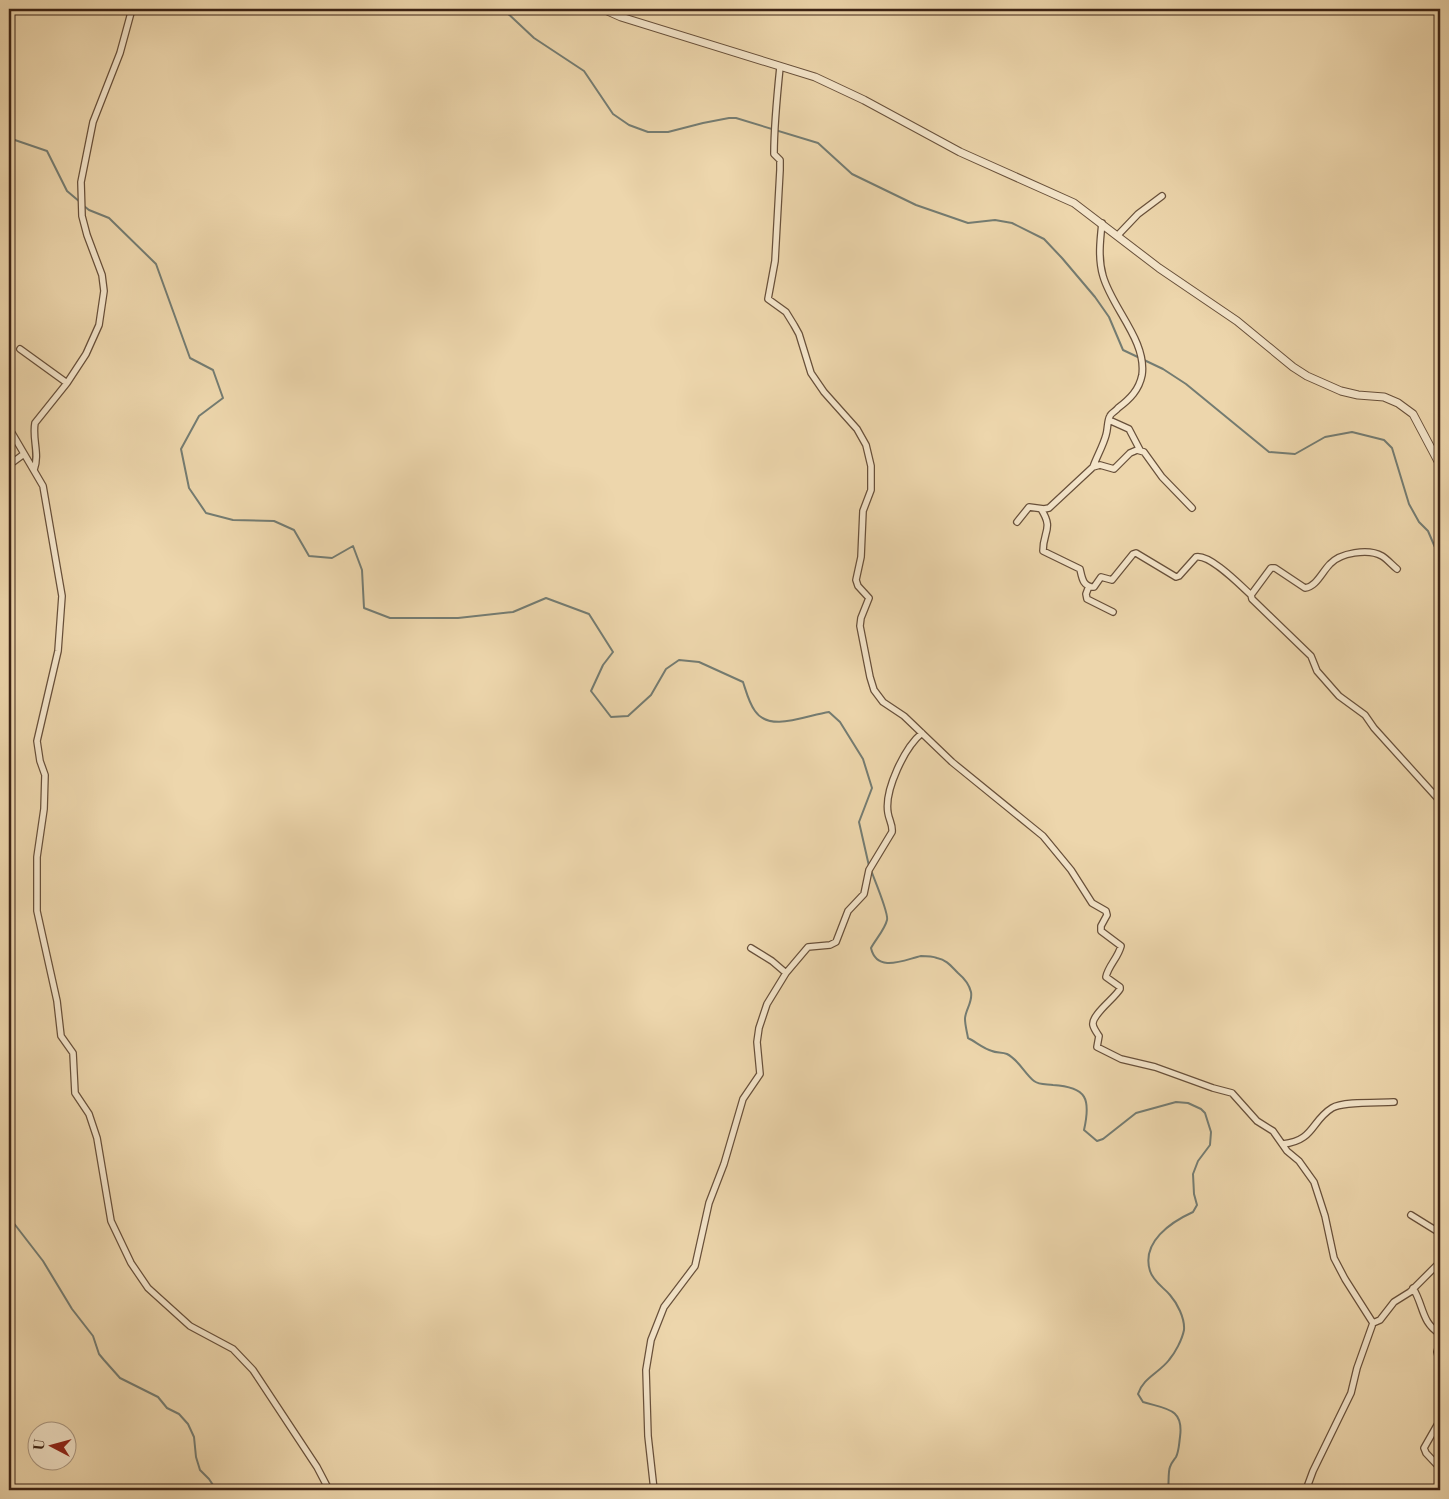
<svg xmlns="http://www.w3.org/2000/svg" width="1449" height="1499" font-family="'Libre Bodoni',serif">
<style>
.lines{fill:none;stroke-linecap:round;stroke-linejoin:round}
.stream{stroke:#747c72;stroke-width:2}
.minor-casing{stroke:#68503a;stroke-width:8}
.tertiary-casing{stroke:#68503a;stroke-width:9}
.minor{stroke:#f3e4c9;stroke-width:5.5}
.tertiary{stroke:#f3e4c9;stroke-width:7}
</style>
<rect width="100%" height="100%" fill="#edd6ac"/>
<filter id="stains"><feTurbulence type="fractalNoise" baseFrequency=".004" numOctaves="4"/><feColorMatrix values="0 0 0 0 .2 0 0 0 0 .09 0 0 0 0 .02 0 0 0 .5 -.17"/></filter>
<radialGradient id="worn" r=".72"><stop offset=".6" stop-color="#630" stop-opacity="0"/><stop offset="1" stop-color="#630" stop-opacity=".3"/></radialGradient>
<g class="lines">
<!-- stream -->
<path class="stream" d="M503,9L534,38L584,71L613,114L629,125L648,132H668L703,123L729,118H736L818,143L852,174L916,205L968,223L995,220L1012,223L1044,239L1062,258L1095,297L1109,317L1123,350L1163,369L1186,384L1269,452L1295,454L1325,437L1352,432L1384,440L1392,448L1409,504L1419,522L1428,531L1440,559
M9,138L47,151L67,191L80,202
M84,206L89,210L109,218L156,264L190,358L213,370L223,398L199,416L181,449L189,488L206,513L233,520L274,521L294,530L309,556L332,558L353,546L362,570L364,608L390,618H458L513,612L546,598L589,614L613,652L603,665L591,691L611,717L628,716L651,695L666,669L679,660L699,662L743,682C746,691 749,703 755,711C770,733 807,715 829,712L840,722L863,759L872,788L859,822L869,866
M9,474L12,492L9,508
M871,870C874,879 889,913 887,920C885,929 876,939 871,948C877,974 906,959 921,956C926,956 932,956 937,958C947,960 951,966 958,973C964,978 969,984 971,992C973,1002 965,1010 965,1019C965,1025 967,1032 968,1038C976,1042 984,1049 992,1051C996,1053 1002,1052 1007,1054C1018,1059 1025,1074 1034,1081C1039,1085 1047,1084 1053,1085C1087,1087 1091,1099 1084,1130L1097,1141L1103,1139L1136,1113L1176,1102L1188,1103L1201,1109L1205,1113L1211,1132L1210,1145L1198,1161L1193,1174L1194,1194L1197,1205L1193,1212C1171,1222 1141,1242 1150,1271C1153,1281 1163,1287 1170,1295C1177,1303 1185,1318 1184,1330C1182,1340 1175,1353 1169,1360C1159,1373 1143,1378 1138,1394L1143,1402C1166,1409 1184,1408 1180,1437C1179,1444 1179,1451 1176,1457C1174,1460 1171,1463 1170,1467C1168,1471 1169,1484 1168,1490
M9,1217L43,1261L72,1309L93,1336L99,1354L104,1360L120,1378L158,1397L167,1408L179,1414L188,1424L194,1437L196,1457L200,1470L209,1479L213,1485L212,1490"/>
<!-- minor casing -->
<g class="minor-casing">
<path id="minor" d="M866,9L898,11L924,9
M780,67C777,96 774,125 774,154L780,160V170L775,261L768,299L786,312L794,325L799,334L811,373L824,392L857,429L866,445L871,466V490L863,511L861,557L856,580L858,586L869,598L861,618L860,626L870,677L874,690L883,702L904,716L952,762L1043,836L1071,870L1092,903L1106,911L1107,915L1101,926V931L1121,946C1118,958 1108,966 1106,977L1120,987V989C1115,998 1091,1015 1093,1025C1094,1029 1097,1033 1099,1036L1097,1047L1121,1059L1155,1067L1213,1088L1232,1093L1257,1121L1273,1131L1287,1151L1299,1161L1314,1182L1325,1216L1334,1258L1345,1279L1373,1323L1380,1320L1394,1302L1410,1292L1440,1262
M1118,235L1138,214L1162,196
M20,349L67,383
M1109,420L1129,429L1140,450
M9,428L43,486L62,596L58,651L37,741L40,761L45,775L44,809L37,857V911L57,1001L61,1036L73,1053L75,1093L89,1114L97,1138L111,1221L131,1263L148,1288L190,1326L233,1349L253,1370L317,1467L329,1490
M9,465L24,454
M1093,467C1097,456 1103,446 1106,435C1108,429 1107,421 1110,416C1111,413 1116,411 1118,408C1130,399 1139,390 1142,375C1147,341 1112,308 1103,276C1098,259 1100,241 1102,223
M34,470C40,454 32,439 35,423L67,383L86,354L99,325L104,291L102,275L87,235L82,216L81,182L93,122L120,53L132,9
M1041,509C1054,529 1043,531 1043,551L1080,569C1082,578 1083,587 1094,587L1101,577L1112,580L1133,554L1136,553L1176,577L1179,576L1196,557C1210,554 1240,585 1251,595
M1017,522L1029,507L1044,509L1049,508L1093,467L1100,465L1114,469L1130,453L1137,450L1144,452L1162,477L1192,508
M1397,569C1392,565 1387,559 1382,556C1368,548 1340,553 1330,564C1322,572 1316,587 1305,588L1275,568H1271L1251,595L1252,599L1311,656L1317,671L1339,696L1365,715L1374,728L1440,801
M1089,586L1086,594L1087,599L1113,612
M751,948L772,961L786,973
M1283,1144C1314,1141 1311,1121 1332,1108C1343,1101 1379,1103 1394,1102
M1411,1215L1440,1233
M1413,1288C1424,1306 1421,1322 1440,1334
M1440,1342L1437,1352L1440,1363
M1440,1420L1424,1448L1426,1453L1440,1468
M654,1490L648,1436L646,1370L651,1340L664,1307L695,1266L709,1203L724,1164L743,1099L760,1074L757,1042L759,1028L767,1004L786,973L808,947L830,945L836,942L848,911L864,894L869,870L892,832C893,825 889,820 888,813C884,790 905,747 922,733
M1306,1490L1313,1471L1351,1393L1357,1368L1373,1323"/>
</g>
<!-- tertiary casing -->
<g class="tertiary-casing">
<path id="tertiary" d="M603,9L621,17L815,77L864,100L960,152L1074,203L1159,268L1237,321L1293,367L1307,376L1341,391L1358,395L1384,397L1398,403L1413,414L1440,465"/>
</g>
<!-- minor -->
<use href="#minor" class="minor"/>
<!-- tertiary -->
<use href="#tertiary" class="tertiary"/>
</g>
<!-- margin -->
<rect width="1449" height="1499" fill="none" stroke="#edd6ac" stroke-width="30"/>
<rect x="10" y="10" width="1429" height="1479" fill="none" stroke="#3c2314" stroke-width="2.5"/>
<rect x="15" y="15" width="1419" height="1469" fill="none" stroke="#3c2314"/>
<!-- north arrow -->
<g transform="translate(52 1446) rotate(276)"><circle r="24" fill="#f3e4c9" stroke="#aa9781"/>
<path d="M0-4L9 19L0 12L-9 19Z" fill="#8f2418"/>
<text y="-8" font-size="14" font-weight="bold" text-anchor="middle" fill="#3c2314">U</text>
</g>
<rect width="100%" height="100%" filter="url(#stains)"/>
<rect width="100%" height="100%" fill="url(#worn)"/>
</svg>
